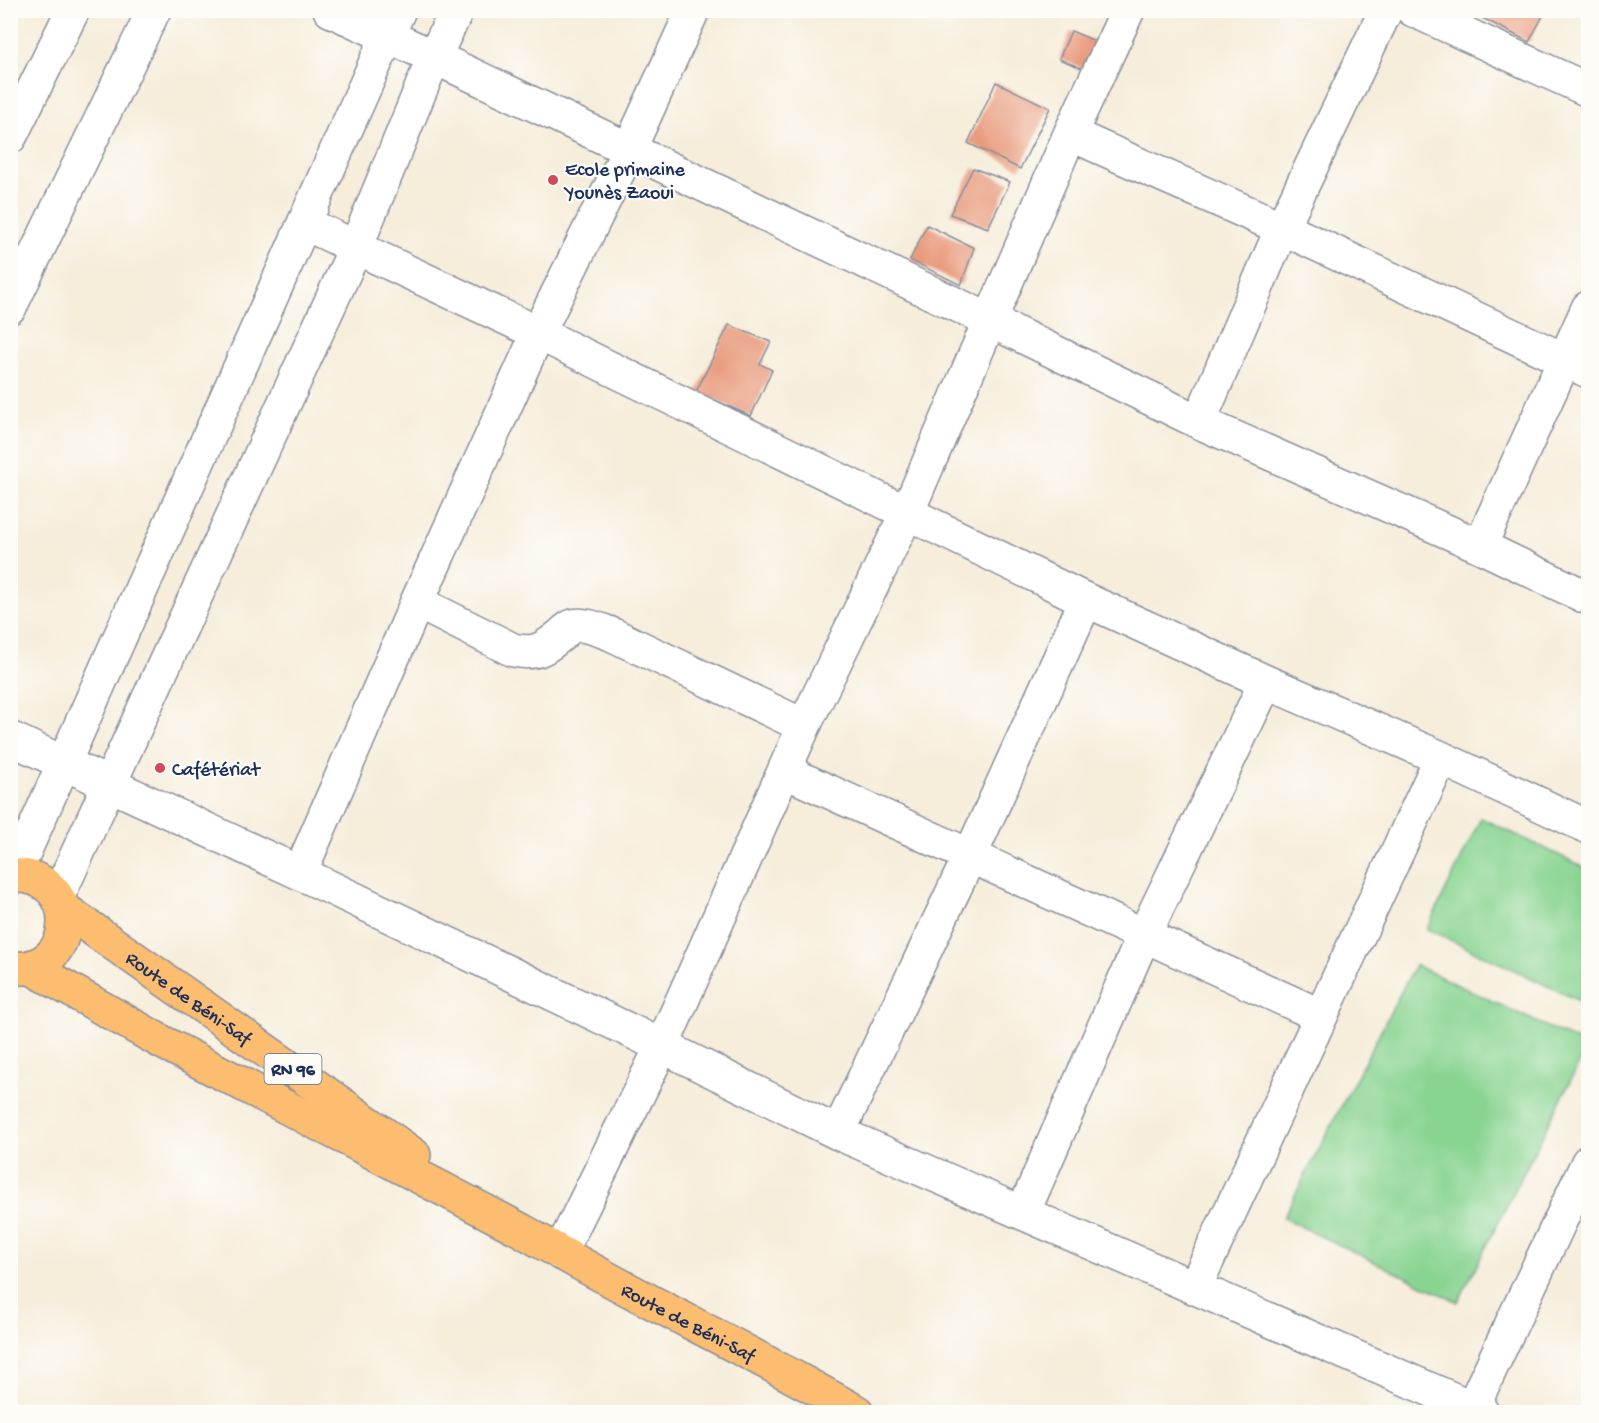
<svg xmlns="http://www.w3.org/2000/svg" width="1599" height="1423" font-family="'Gochi Hand',sans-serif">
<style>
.green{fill:#88d491;stroke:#528278;stroke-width:1.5}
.building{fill:#e99b7e}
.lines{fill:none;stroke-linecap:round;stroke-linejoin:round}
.minor-casing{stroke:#888e9c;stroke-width:36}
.primary-casing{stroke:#888e9c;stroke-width:36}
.minor{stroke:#fff;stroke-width:33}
.primary{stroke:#fcbd6f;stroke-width:33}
.poi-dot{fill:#d1495b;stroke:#fdfcf7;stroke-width:2}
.labels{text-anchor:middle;stroke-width:4.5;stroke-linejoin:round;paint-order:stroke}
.shield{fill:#fdfcf7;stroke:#5f6c8c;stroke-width:1.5}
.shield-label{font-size:18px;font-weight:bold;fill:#1b2f5e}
.poi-label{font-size:20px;fill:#1b2f5e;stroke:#fdfcf7;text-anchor:start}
.street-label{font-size:20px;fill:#1b2f5e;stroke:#fdfcf7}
</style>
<rect width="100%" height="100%" fill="#fdfcf7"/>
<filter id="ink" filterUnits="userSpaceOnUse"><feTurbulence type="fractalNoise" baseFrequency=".0167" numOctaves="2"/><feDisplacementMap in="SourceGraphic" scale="12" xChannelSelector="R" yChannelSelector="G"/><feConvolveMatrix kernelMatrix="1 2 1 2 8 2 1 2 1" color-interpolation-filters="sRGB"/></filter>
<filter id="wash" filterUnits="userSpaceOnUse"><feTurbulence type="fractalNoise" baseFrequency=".008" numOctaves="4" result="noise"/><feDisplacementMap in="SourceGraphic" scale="24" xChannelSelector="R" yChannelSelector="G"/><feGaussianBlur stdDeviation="1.35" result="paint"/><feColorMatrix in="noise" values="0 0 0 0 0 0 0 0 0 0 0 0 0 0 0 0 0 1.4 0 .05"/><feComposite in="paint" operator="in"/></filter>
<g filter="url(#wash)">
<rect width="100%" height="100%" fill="#f6edda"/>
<!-- green -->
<path class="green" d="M1481,818L1588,869V1005L1427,929Z
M1415,965L1588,1046L1458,1302L1283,1218Z"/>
<g id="blocks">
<!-- building -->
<path class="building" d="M1467,10H1546L1529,42Z
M1071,31L1097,42L1084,69L1059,59Z
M996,82L1050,108L1020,169L968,143Z
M973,168L1010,182L988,228L950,214Z
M927,225L974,248L961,285L910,260Z
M729,325L771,342L760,364L772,370L751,416L696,392Z"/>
</g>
</g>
<g filter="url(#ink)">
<use href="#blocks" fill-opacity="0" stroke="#888e9c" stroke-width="1.5"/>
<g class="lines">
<!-- minor casing -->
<g class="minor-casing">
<path id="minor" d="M330,10L434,57L991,321L1199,422L1480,546L1588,598
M1413,10L1588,90
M1070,134L1282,228L1588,371
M10,137L73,10
M304,223L538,333L1086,600L1266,682L1441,758L1588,827
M10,307L154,10
M1199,422L1282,228L1386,10
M1480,546L1588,308
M417,602L513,650C536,655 544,649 561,635C564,632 569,627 573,626C585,623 600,630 611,634L804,726
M10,738L300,873L662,1046L838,1133L1482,1412
M784,771L1321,1016
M300,873L417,602L538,333L629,150L693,10
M14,875L399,10
M58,896L356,247L434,57L457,10
M838,1133L970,856L1086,600
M1023,1213L1144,935L1266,682
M560,1253L662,1046L804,726L907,513L1070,134L1128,10
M1195,1287L1441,758
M1472,1408L1588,1162"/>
</g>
<!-- primary casing -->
<g class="primary-casing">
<g id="primary">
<path d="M10,876C84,871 79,974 13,968"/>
<path id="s1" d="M64,909L414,1155"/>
<path id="s2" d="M30,967L162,1042L521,1230C631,1295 747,1349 857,1412"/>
</g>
</g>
<!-- minor -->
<use href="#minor" class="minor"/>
<!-- primary -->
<use href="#primary" class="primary"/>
</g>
</g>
<!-- markers -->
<g class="poi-dot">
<circle cx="553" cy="180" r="6"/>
<circle cx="160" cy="768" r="6"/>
</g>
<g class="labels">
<!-- shield labels -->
<rect class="shield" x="264.5" y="1054" width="57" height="30" rx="4.5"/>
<g class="shield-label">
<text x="293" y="1075">RN 96</text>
</g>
<!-- poi labels -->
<g class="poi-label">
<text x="565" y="175">Ecole primaine<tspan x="565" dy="23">Younès Zaoui</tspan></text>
<text x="172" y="775">Cafétériat</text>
</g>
<!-- street labels -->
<g class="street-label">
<text dy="7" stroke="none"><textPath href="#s1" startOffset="153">Route de Béni-Saf</textPath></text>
<text dy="7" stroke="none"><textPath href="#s2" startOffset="748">Route de Béni-Saf</textPath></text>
</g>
</g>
<!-- margin -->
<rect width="1599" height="1423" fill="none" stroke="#fdfcf7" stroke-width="36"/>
</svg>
